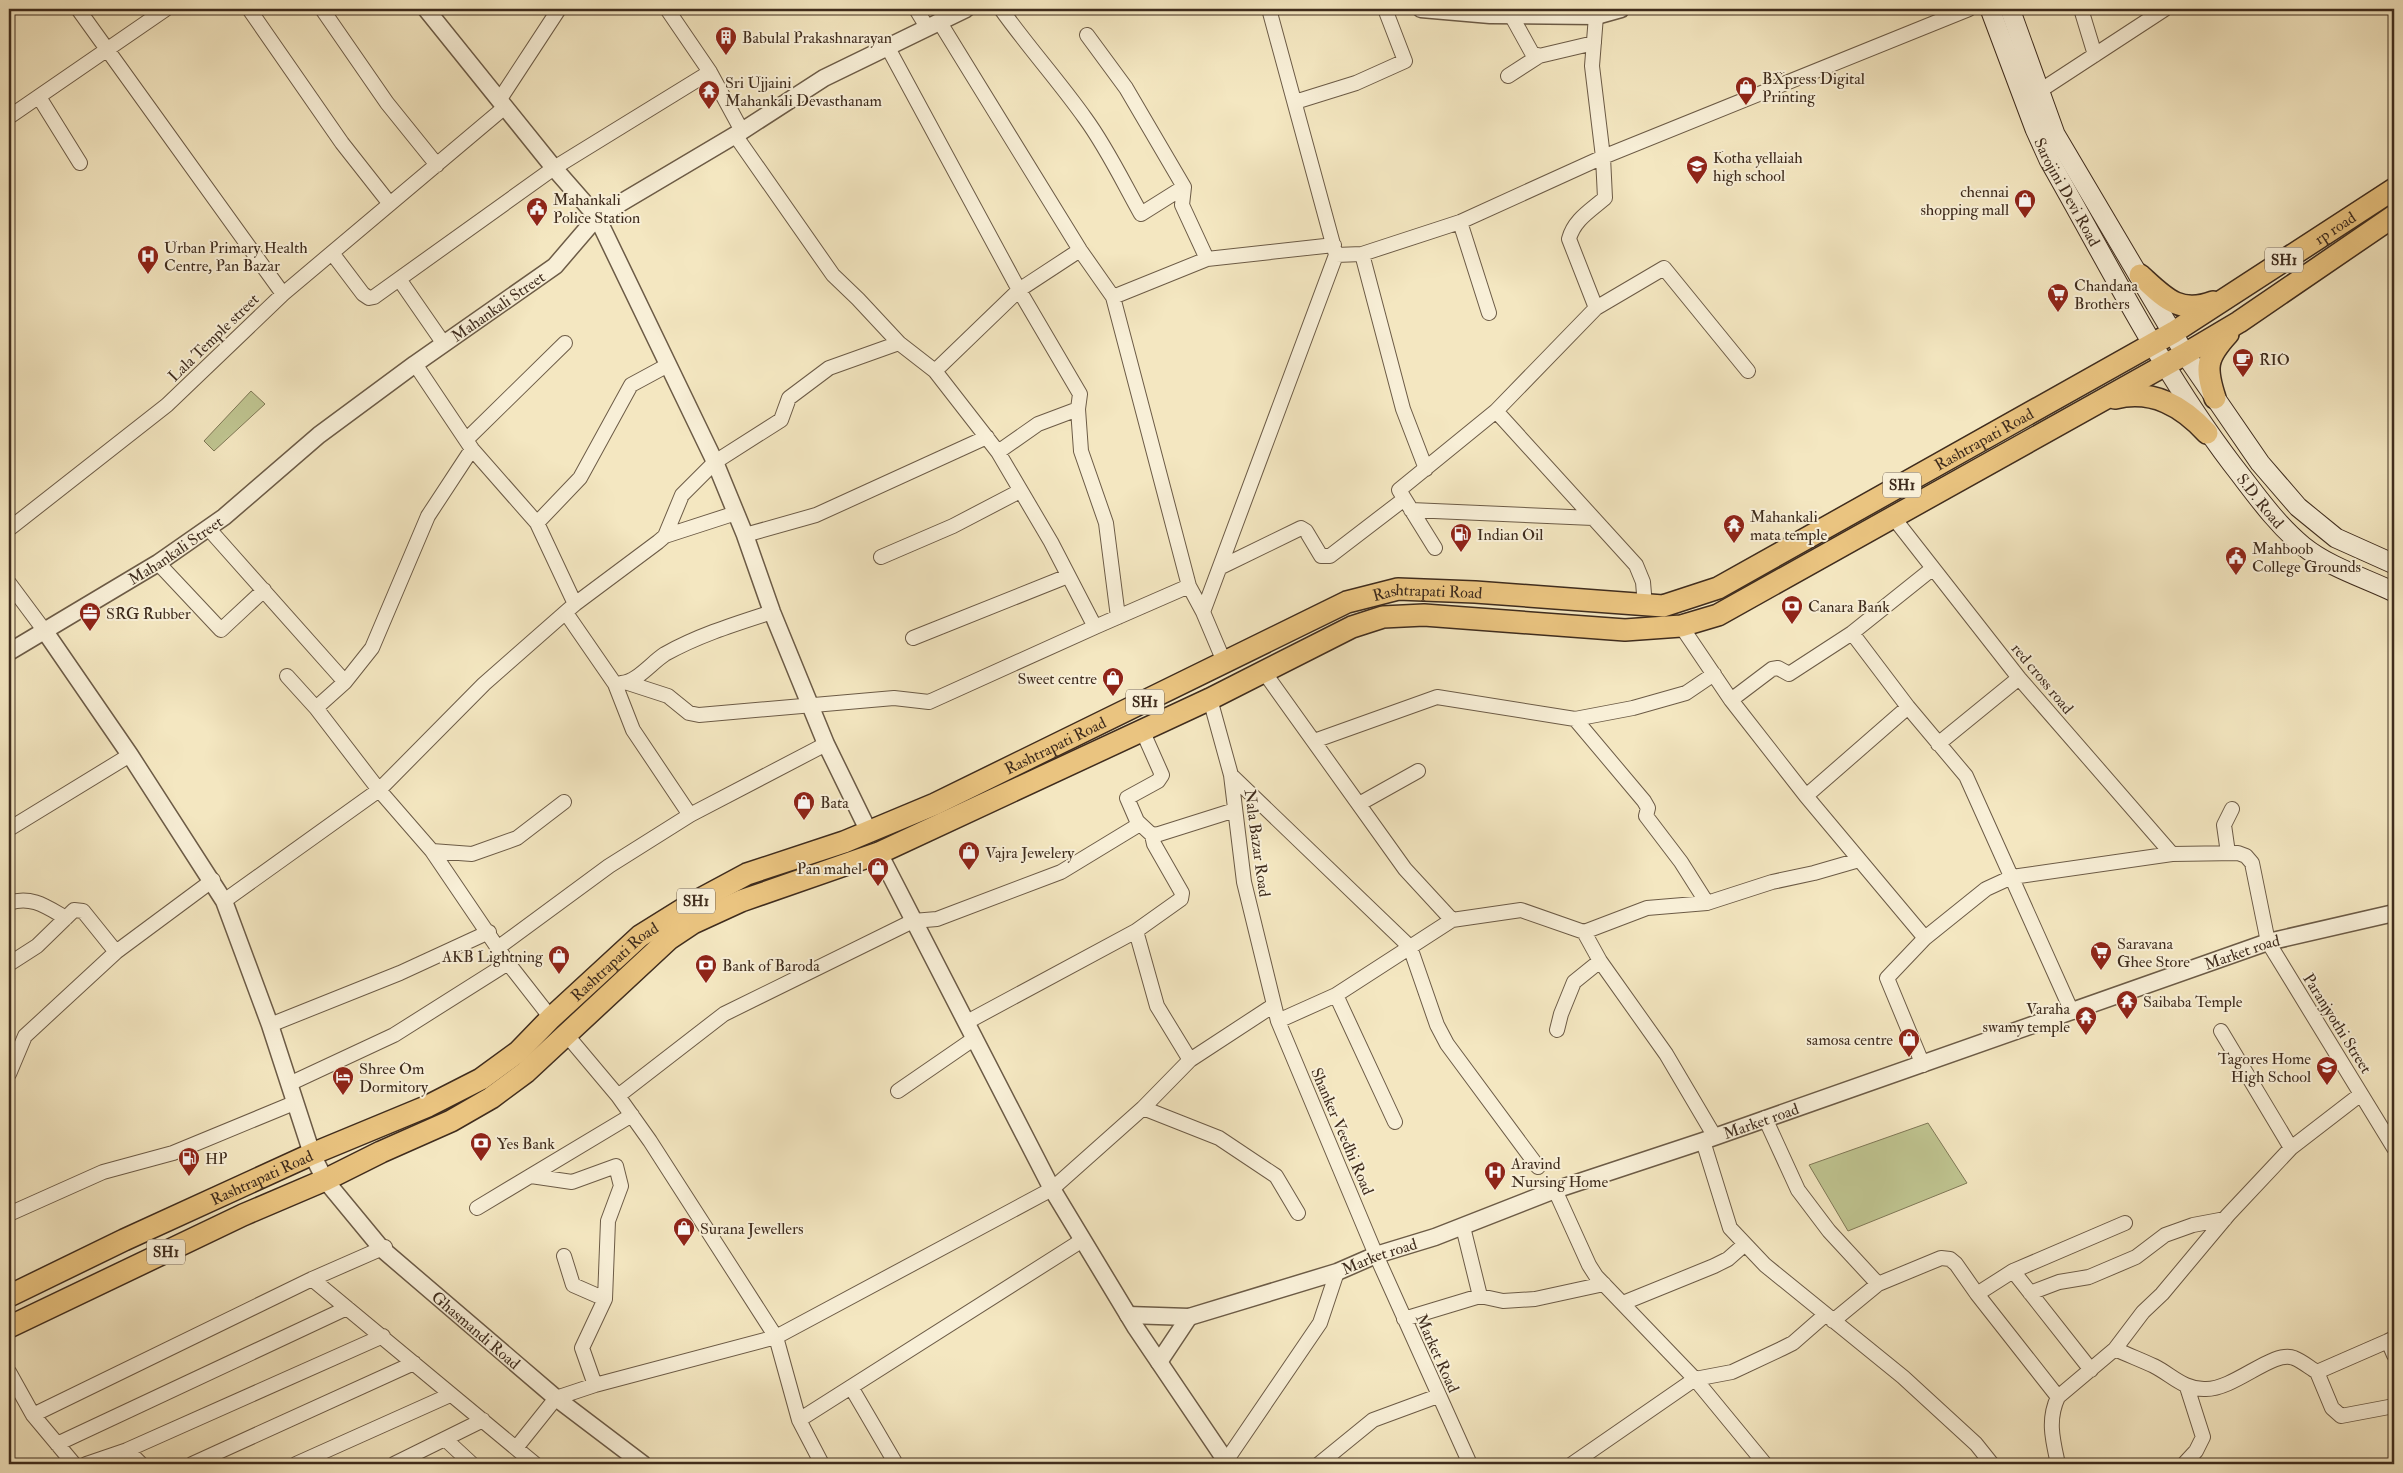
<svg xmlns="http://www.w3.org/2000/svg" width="2403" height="1473" font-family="'IM FELL Double Pica',serif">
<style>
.green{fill:#bfc490;stroke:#7f7856}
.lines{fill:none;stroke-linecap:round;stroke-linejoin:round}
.minor-casing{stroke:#6c5b46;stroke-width:16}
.tertiary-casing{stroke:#6c5b46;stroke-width:19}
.secondary-casing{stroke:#3f2c1d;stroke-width:21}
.primary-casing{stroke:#3f2c1d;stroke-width:24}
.minor{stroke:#f8efd7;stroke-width:14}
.tertiary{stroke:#f8efd7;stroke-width:16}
.secondary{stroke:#f8efd7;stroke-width:19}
.primary{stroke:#eac480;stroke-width:21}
.labels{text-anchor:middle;stroke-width:4;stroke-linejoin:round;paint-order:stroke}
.shield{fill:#f8efd7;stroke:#766655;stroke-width:1}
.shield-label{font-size:15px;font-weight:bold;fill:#3f2c1d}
.poi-label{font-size:16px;fill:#3f2c1d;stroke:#f8efd7;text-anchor:start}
.street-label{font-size:16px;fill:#3f2c1d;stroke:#f8efd7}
</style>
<rect width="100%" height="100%" fill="#f4e7c1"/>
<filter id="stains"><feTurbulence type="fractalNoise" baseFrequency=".004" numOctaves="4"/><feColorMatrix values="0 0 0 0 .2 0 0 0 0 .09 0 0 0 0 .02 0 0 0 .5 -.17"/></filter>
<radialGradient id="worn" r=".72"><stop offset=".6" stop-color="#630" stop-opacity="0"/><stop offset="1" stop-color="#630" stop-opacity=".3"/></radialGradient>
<!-- green -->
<path class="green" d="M251,391L265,404L214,451L204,441Z
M1928,1123L1967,1183L1848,1231L1809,1165Z"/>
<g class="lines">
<!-- minor casing -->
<g class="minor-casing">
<path id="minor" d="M78,9L283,294
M249,9L342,143L390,204
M322,9L387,103L437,165
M667,9L710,72L742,131
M916,9L927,27
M1001,9C1028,47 1058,80 1085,118C1107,148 1123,182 1141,214L1184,187
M1269,9L1336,255
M1592,9L1596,16L1592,66L1603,157L1605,198C1590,211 1574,220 1569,239L1596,308L1496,411L1636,565L1643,582L1645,606
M2081,9L2095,55
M1511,15L1532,53L1539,56L1594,43
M939,21L1080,250L1113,297L1189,586L1203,612L1225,664
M1087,35L1126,88L1184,187L1182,205L1207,259
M887,46L1019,290L1080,394L1078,409L1081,451L1106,523L1118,617
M1508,76L1539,56
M2038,92L2165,9
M39,97L80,163
M500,99L559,9
M1295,102L1356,83L1405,61L1385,9
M9,117L166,9
M735,135L833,275L858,299L899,343L935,371L998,452L1051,542L1095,627L1189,586
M1460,222L1489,313
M332,253L363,294L369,298L374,297L554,168L710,72
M1362,254L1403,409L1426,469
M399,279L444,344
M1113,297L1207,259L1334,245
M1596,308L1664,268L1748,371
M415,364L472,449L537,523L575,604
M935,371L1019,290L1080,250
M466,440L565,343
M998,452L1038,424L1078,409
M1411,510L1593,518
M1893,517L2019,678L2172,854
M537,523L580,478L631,385L668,365
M208,528L345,682
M9,529L167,405L283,294L505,107
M745,535L816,515L987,437
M665,536L736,513
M1435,548L1399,490L1496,411
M881,557L953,526L1020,491
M158,563L221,630L264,590
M1221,567L1301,528L1306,531L1321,556H1330L1403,500
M9,583L44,630
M1203,612L1336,255L1362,254L1460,222L1603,157L1969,9
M566,613L615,684L633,730L690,815
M1681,626L1731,700L1806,796L1925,938L1887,978L1923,1065
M1852,633L1908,707L1966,776L2072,1012
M913,638L1068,576
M1264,672L1405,869L1452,920
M287,676L316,708L379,790L432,851L508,963L551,1018
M621,683C637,682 651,663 665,654C699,635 735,624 772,612
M628,683L668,696L689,713L699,715L894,698L929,702L1095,627
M1210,699L1231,775L1244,882L1278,1021L1376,1255L1470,1464
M1731,700L1772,669L1778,668L1789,674L1852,633L1932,569
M316,708L345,682L372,648L428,516L472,449
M1575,719L1644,801L1648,808L1646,816L1681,862L1707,903
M1142,730L1162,775L1158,781L1127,798L1137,821L1152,835L1159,834L1235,810
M1314,741L1437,697L1575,719L1633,708L1686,693L1714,674
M1938,744L2019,678
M1231,775L1410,947L1437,1025L1447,1044L1538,1167
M1806,796L1908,707
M1359,804L1418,771
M9,829L130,755
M432,851L472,854L517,838L564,802
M2228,853L2224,825L2232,809
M224,901L379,790L484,684L575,604L658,542L665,536L682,495L715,462L781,420L789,398L829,368L899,343
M9,903C31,895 47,907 66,918
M1136,931L1181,899L1182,893L1154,844L1152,835
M1584,932L1647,908L1707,903L1772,882L1814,873L1859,860
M1925,938L1986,889L2012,877L2172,854L2238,853L2246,856L2252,863L2268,942L2394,1148
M499,947L609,866L690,815L826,744
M9,964L37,946L74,910L83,911L116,952
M1336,995L1452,920L1521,910L1584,932L1600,961L1666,1054L1715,1137
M1278,1021L1336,995L1395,1122
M967,1022L1136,931L1157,1006L1190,1060
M270,1025L400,973L489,932
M1557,1030L1561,1014L1574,982L1600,961
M2221,1031L2291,1148
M565,1033L618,1096L650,1141L776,1337L799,1420L822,1464
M9,1074L25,1036L116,952L213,880
M289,1084L394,1035L508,963
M898,1091L975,1038
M618,1096L724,1014L913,921L937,919L1061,872L1140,824
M1143,1108L1219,1138L1276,1176L1298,1213
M1765,1118L1798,1190L1829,1231L1878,1284L1941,1258L1950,1259L1956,1264L1977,1294L2058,1397L2115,1349L2143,1312L2162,1294L2228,1215L2291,1148L2361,1094
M1703,1141L1730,1228L1765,1265L1903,1377L1976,1444L1992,1464
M531,1176L572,1182L616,1166L621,1186L608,1221L605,1299L582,1348L595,1385
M1555,1190L1589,1265L1596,1276L1695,1379L1765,1464
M477,1208L632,1115
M9,1214L103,1172L173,1153L294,1103
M1463,1227L1480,1296
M564,1256L573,1285L605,1299
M2013,1271L2125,1223
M312,1279L535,1464
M2030,1293L2059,1282L2089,1277L2136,1257L2165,1235L2193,1225L2225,1219
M1977,1294L2013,1271L2091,1370
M1623,1303L1714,1266L1728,1259L1745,1244
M1404,1319L1480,1296L1503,1301L1535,1299L1604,1284
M1833,1321L1878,1284
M2394,1338L2388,1341L2394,1355
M2388,1341L2317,1372L2332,1408L2341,1416L2394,1406
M2115,1349C2128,1355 2141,1360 2154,1366C2172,1375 2184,1390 2206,1389C2235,1389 2274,1349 2294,1358C2302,1361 2310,1368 2317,1372
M9,1372L33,1415L74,1464
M851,1387L896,1464
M2058,1397C2047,1420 2053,1441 2058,1464
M33,1415L312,1279L385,1247
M799,1420L1081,1241
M445,1439L472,1464
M57,1444L347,1308
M516,1448L556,1398L595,1385L776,1337L1052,1189L1143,1108L1190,1060L1274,1005
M127,1450L141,1464
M1226,1461L1320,1323L1337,1272
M86,1464L127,1450L383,1336
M192,1464L414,1363
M296,1464L450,1395
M394,1464L483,1420
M1319,1464L1373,1420L1438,1396
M1572,1464L1695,1379L1732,1372L1781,1349L1793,1343L1825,1315
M2184,1464L2196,1451L2203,1437L2187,1387"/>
</g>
<!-- tertiary casing -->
<g class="tertiary-casing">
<g id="tertiary">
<path d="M426,9L554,168L597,217L715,462L745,535L772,612L826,744L869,832"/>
<path d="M1421,9L1490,15L1596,16L1621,9"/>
<path id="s1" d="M44,630L130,755L224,901L270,1025L312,1154L325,1180L382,1249L556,1398L643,1464"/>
<path id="s2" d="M9,652L158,563L224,517L319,435L415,364L555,266L597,217L742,131L824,78L966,9"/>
<path d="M879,853L1052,1189L1136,1328L1228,1464"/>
<path id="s3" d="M1128,1315L1189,1317L1337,1272L1376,1255L1435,1237L1555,1190L1703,1141L2268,942L2394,913"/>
<path d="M1159,1362L1189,1317"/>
</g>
</g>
<!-- secondary casing -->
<g class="secondary-casing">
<g id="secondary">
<path id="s4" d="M1990,9L2035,129L2049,160C2108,263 2160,369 2232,464C2254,492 2275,523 2303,546C2329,567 2365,578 2394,592"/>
<path d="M2010,9L2055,134L2185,354L2260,463L2298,507L2336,538L2394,564"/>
</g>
</g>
<!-- primary casing -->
<g class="primary-casing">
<g id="primary">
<path d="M2140,275C2164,297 2179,315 2213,302"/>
<path d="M2115,398C2153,389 2182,406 2207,433"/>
<path d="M2215,398C2205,367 2206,358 2228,334"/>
<path id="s5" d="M9,1296L124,1240L312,1154L428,1106L481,1079L518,1052L551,1018L640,936L693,903L747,874L844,842L935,804L1347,602L1398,589L1475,592L1663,606L1718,588L2174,332L2394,189"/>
<path d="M9,1327L243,1215L325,1180L381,1152L451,1121L491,1098L526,1072L669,939L693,923L741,901L879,853L1210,699L1352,627L1383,617L1424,615L1625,630L1681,626L1718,615L2185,354L2239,322L2394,216"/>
</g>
</g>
<!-- minor -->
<use href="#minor" class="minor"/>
<!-- tertiary -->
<use href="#tertiary" class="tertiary"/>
<!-- secondary -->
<use href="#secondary" class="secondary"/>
<!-- primary -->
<use href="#primary" class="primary"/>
</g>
<!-- icons -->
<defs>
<g id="building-pin" transform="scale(1.125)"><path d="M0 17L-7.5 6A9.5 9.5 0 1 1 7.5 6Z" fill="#8f2418" stroke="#f8efd7"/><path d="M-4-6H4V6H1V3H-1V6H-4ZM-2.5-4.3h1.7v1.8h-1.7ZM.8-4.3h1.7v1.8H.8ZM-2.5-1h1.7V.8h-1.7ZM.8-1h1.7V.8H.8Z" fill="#fff"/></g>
<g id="shop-pin" transform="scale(1.125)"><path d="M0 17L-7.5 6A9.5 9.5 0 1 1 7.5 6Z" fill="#8f2418" stroke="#f8efd7"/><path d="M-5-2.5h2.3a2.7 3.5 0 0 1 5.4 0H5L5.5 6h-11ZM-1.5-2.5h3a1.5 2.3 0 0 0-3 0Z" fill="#fff"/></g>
<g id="temple-pin" transform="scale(1.125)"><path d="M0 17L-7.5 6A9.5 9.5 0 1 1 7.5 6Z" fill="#8f2418" stroke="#f8efd7"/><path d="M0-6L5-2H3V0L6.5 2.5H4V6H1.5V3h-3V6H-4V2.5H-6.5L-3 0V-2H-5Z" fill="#fff"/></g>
<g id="school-pin" transform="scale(1.125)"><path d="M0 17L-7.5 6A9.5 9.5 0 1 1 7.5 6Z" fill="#8f2418" stroke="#f8efd7"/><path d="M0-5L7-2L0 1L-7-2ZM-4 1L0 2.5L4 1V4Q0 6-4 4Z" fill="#fff"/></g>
<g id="civic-pin" transform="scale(1.125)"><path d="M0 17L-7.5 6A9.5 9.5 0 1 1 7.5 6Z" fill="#8f2418" stroke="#f8efd7"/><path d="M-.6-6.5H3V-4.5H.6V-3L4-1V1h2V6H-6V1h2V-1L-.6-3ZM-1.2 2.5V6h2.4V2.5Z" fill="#fff"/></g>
<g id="hospital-pin" transform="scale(1.125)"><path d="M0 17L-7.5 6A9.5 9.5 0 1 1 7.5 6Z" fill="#8f2418" stroke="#f8efd7"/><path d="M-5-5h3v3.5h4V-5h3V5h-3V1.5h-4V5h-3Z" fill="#fff"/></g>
<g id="supermarket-pin" transform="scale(1.125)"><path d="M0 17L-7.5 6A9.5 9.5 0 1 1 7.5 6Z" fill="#8f2418" stroke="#f8efd7"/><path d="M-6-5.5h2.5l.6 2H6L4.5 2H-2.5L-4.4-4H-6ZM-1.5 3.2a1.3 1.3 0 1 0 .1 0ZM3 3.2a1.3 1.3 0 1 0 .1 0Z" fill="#fff"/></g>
<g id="cafe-pin" transform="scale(1.125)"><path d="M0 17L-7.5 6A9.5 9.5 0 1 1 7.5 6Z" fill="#8f2418" stroke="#f8efd7"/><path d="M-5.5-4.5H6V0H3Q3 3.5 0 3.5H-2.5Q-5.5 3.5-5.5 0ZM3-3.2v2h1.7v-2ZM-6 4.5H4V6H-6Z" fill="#fff"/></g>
<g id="fuel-pin" transform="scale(1.125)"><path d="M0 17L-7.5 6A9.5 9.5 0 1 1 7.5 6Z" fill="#8f2418" stroke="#f8efd7"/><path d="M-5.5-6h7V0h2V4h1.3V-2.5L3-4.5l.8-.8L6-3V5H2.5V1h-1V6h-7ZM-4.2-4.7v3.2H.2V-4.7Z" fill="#fff"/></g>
<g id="bank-pin" transform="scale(1.125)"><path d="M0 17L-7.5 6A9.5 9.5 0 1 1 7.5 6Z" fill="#8f2418" stroke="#f8efd7"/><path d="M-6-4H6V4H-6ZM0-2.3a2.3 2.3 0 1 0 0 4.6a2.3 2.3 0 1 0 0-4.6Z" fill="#fff"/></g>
<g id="office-pin" transform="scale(1.125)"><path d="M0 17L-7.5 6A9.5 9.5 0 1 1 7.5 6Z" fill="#8f2418" stroke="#f8efd7"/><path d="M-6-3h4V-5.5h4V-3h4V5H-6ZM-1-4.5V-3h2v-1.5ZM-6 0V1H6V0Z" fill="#fff"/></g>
<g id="hotel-pin" transform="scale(1.125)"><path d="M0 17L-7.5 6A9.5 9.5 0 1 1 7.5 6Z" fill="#8f2418" stroke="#f8efd7"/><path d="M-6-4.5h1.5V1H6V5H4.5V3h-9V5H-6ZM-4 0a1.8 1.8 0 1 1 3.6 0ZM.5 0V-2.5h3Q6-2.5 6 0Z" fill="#fff"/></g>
</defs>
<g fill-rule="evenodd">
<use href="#building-pin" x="726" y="37"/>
<use href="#shop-pin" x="1746" y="87"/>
<use href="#temple-pin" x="709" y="91"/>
<use href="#school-pin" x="1697" y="166"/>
<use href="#shop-pin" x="2025" y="200"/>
<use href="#civic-pin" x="537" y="208"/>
<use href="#hospital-pin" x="148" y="256"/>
<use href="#supermarket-pin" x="2058" y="294"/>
<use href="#cafe-pin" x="2243" y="359"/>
<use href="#temple-pin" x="1734" y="525"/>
<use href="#fuel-pin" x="1461" y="534"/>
<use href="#civic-pin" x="2236" y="557"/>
<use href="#bank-pin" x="1792" y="606"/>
<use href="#office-pin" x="90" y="613"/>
<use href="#shop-pin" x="1113" y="678"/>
<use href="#shop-pin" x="804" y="802"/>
<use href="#shop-pin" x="969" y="852"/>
<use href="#shop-pin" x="878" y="868"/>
<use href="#supermarket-pin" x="2101" y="952"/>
<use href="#shop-pin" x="559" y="956"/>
<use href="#bank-pin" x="706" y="965"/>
<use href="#temple-pin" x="2127" y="1001"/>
<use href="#temple-pin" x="2086" y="1017"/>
<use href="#shop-pin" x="1909" y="1039"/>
<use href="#school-pin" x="2327" y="1067"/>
<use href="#hotel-pin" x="343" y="1077"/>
<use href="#bank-pin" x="481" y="1143"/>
<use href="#fuel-pin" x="189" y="1158"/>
<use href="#hospital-pin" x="1495" y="1172"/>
<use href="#shop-pin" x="684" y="1228"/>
</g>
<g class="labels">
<!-- shield labels -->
<g class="shield">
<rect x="2265" y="247.5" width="38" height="25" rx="4"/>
<rect x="1883" y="472.5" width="38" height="25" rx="4"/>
<rect x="1126" y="689.5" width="38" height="25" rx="4"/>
<rect x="677" y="888.5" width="38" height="25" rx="4"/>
<rect x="147" y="1239.5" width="38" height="25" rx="4"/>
</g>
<g class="shield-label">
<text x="2284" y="265">SH1</text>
<text x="1902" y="490">SH1</text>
<text x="1145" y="707">SH1</text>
<text x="696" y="906">SH1</text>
<text x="166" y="1257">SH1</text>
</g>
<!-- poi labels -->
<g class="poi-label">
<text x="742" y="43">Babulal Prakashnarayan</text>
<text x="1762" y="84">BXpress Digital<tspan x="1762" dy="18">Printing</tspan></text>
<text x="725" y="88">Sri Ujjaini<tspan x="725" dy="18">Mahankali Devasthanam</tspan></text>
<text x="1713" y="163">Kotha yellaiah<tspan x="1713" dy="18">high school</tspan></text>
<text x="2009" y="197" text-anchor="end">chennai<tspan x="2009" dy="18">shopping mall</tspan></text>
<text x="553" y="205">Mahankali<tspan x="553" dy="18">Police Station</tspan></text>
<text x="164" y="253">Urban Primary Health<tspan x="164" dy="18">Centre, Pan Bazar</tspan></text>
<text x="2074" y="291">Chandana<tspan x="2074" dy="18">Brothers</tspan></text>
<text x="2259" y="365">RIO</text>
<text x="1750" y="522">Mahankali<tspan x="1750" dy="18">mata temple</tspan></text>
<text x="1477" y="540">Indian Oil</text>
<text x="2252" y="554">Mahboob<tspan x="2252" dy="18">College Grounds</tspan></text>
<text x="1808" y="612">Canara Bank</text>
<text x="106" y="619">SRG Rubber</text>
<text x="1097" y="684" text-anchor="end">Sweet centre</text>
<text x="820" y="808">Bata</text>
<text x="985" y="858">Vajra Jewelery</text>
<text x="862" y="874" text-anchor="end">Pan mahel</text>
<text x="2117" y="949">Saravana<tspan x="2117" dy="18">Ghee Store</tspan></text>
<text x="543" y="962" text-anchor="end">AKB Lightning</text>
<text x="722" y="971">Bank of Baroda</text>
<text x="2143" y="1007">Saibaba Temple</text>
<text x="2070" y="1014" text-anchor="end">Varaha<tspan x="2070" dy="18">swamy temple</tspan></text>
<text x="1893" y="1045" text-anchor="end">samosa centre</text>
<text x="2311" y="1064" text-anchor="end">Tagores Home<tspan x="2311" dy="18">High School</tspan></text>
<text x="359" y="1074">Shree Om<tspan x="359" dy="18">Dormitory</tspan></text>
<text x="497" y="1149">Yes Bank</text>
<text x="205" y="1164">HP</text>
<text x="1511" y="1169">Aravind<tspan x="1511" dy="18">Nursing Home</tspan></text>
<text x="700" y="1234">Surana Jewellers</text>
</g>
<!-- street labels -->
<g class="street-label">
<text dy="6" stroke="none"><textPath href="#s4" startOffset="199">Sarojini Devi Road</textPath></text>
<text dy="6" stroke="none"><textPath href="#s5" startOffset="2608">rp road</textPath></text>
<text dy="6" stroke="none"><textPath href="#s2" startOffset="600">Mahankali Street</textPath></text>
<text transform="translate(213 337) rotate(-44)" y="6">Lala Temple street</text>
<text dy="6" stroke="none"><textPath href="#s5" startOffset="2198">Rashtrapati Road</textPath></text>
<text dy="6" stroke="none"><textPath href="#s4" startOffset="564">S.D. Road</textPath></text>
<text dy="6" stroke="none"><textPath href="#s2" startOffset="195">Mahankali Street</textPath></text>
<text dy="6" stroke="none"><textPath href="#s5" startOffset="1599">Rashtrapati Road</textPath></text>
<text transform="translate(2043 678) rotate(50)" y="6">red cross road</text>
<text dy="6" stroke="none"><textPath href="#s5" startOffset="1192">Rashtrapati Road</textPath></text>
<text transform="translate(1258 843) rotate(82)" y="6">Nala Bazar Road</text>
<text dy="6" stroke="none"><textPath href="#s3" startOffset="1176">Market road</textPath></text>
<text dy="6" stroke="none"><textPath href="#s5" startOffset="698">Rashtrapati Road</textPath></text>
<text transform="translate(2338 1023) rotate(58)" y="6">Paranjyothi Street</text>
<text dy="6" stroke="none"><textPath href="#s3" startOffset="666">Market road</textPath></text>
<text transform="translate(1343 1131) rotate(67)" y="6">Shanker Veedhi Road</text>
<text dy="6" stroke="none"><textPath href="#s5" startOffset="279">Rashtrapati Road</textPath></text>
<text dy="6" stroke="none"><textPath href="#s3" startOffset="261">Market road</textPath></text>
<text dy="6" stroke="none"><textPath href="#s1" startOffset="836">Ghasmandi Road</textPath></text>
<text transform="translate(1438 1353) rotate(66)" y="6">Market Road</text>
</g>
</g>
<!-- margin -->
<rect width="2403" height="1473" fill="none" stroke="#f4e7c1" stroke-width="30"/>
<rect x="10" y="10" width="2383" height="1453" fill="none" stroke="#3f2c1d" stroke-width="2.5"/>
<rect x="15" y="15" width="2373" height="1443" fill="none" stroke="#3f2c1d"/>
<rect width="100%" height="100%" filter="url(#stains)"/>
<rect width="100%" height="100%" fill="url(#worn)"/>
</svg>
